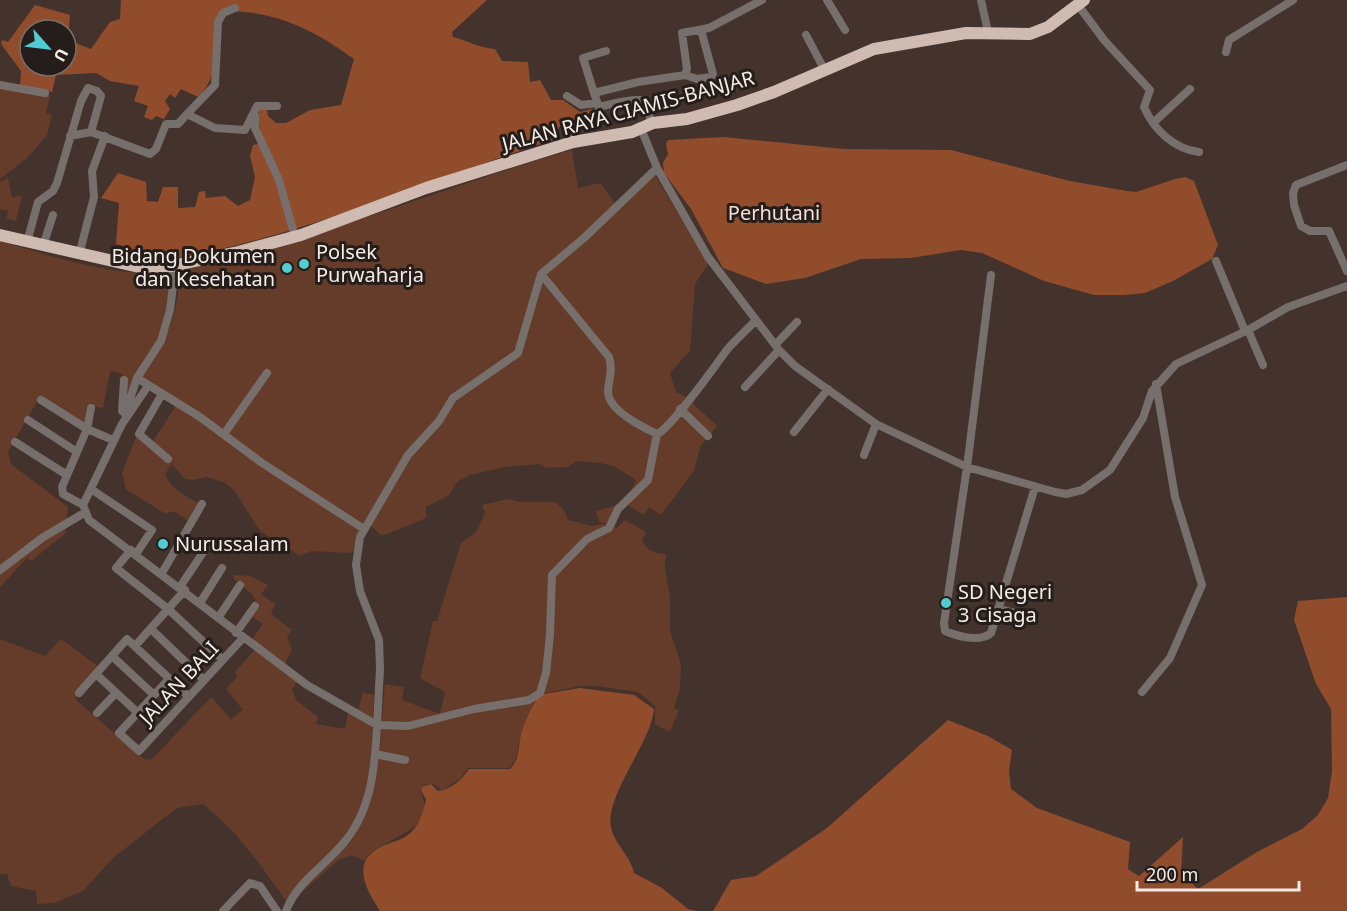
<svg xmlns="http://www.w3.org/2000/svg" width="1347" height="911" font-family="'Noto Sans',sans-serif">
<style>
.green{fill:#653c29}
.forest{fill:#914c2b;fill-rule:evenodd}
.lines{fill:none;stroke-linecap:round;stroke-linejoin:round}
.minor{stroke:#776f6b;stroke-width:8}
.highway{stroke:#cfbbb2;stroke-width:12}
.poi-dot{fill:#51ccd2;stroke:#241d1a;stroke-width:2}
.labels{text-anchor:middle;stroke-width:6;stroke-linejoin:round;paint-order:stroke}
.street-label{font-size:20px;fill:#f6ece7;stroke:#241d1a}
.park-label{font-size:20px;fill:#f3ded5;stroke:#241d1a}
.poi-label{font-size:20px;fill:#f6ece7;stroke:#241d1a;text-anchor:start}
</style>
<rect width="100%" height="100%" fill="#43332c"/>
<!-- green -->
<path class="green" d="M0,87L50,95L46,113L52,115L47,135L27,158L0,179Z
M572,150L578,188L600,183L619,209L655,175L708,264L695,284L690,351L670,373L676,392L685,396L717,426L700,447L694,471L661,515L649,507L644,515L627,505L626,501L636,480L614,466L600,463L577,461L567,467L547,468L539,464L505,467L470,475L457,482L449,495L426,507V518L382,536L367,522L358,536L354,551L350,553L311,551L300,556L260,531L234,490L225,483L207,477L193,480L185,479L172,464L165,474C172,491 185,496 200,503L190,522L175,512L164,513L126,489L122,473L137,435L152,443L178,402L141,379C165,346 180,313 179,271C313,242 440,188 572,150Z
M8,178L12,197L22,196L16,221L6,219L8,211L0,209V182Z
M0,241C39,252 135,285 171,268C174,318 149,357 127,400V379L120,373L110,371L103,408L87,405L84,425L39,398L8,452L11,464L68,507L65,534L31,561L27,558L0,587Z
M508,499L520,502H556L565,512L568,520L592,526L607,523L599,522L596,511L622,504L610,525L617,528L625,520L646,532L642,541C649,552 654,553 666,554L665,568L670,598V631L681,664L680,688L674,708L679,710L670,732L655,724V706L638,692L596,686H579L539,695C531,707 525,720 521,734C517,747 520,758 509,768H468L460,779L442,790L432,783L422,786L420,791C442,834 376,837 365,861L352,855L338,860L301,893L300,891C316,875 335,861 349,843C383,800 379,736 385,684L404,687L402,700L440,714L445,692L420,678L433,621H437L461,543L476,532L485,513L482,505Z
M235,575L250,576L268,585L261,594L275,604L271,614L292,630L287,637L292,649L284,666L299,678L292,690L297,701L318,717L316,724L345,729L348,713L358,711L363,692L374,695C372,729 372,766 364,800C354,839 312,873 286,901C262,866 237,831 203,804L177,808L113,858L83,891L54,903L37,904L36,891L11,886L7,874H0V639L45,656L61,639L102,669L75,699L145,760L152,759L211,697L231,719L243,710L226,689L237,677L235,672L259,645L252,640L263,624L252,616L259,605L250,592L233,578Z"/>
<!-- forest -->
<path class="forest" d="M121,0H487L452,32L453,37C469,41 479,48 495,49L502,61L528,62L530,82L540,80L551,100H563L580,112L592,109L593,114L560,126L552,140C452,173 355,214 253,241C213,251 174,262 132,262V248L116,244L119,203L101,198L118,173L146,182L147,201L158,202L163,187H178V208L195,207L199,192L205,191L206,198L225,196L238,206L250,200L255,177L250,156L253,145L265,143L258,123L259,109H267L268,116L276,123H286L310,110L341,105L354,59C322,36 293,19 253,13C245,12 233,10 226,14C222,16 219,21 216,24C215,52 219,77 198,97L181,89L175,98L170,94L165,101L170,109L164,119L156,116L152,120L144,117L148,106L134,101L139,86L110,81L96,73L56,75L52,92L20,86L21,71L1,44L2,40L8,42L35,5L70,15L68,40L91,49L110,22L120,19ZM30,30H66V66H30Z
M723,137L844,149L951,150L1070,181L1127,191L1136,192L1175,179L1185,177L1194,181L1218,245L1212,259L1173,281L1145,293L1124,295H1094L1044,281L982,253L961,250L911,258L861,259L805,278L766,284L723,268L691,209L664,173L663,163L668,154L666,144L668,140Z
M1347,597V911H713L731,880L756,876L827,828L948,720L988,736L1012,750L1009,771L1011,789L1037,808L1130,842L1128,869L1139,876L1183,837L1181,873L1198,889L1257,852L1302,829L1318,815L1328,798L1332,771L1331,709L1316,684L1294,620L1298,601Z
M580,688L634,695L654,709C652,741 605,795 611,827C614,844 631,856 634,873L662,888L688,909L697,911H380C370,895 352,868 373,852C382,844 393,843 403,838C418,830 423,814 426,799L421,791L422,787L431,784L438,791C451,789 462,780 469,769H510C520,759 518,748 521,734C525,720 531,708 539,695Z"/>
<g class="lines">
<!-- minor -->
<path class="minor" d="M827,0L845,30
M981,0L988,32
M1078,5L1104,40L1150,90L1144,107C1154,130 1174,149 1199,152
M806,35L824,69
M1226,52L1229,40L1293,0
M685,75L697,79L711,77L713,74L701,30
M0,85L45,93
M594,93L583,58L606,51
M567,96L581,105L597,103
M599,107C613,104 626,99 641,100L653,123
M187,114L215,85L218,22L223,13L235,8
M255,116V128L279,180L295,237
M1154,122L1190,89
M640,126L657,168L708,257L779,350L795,366L876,424L967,467L1055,492L1066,494L1082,490L1110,470L1143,418L1152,391L1176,364L1248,330L1288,307L1347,286
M70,136L91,132
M573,142L572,127L598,115L599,107L594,93L638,82L685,75L687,69L682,33L709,28L762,0
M1347,165L1296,185L1293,193L1294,205L1301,226L1310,231H1329L1347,271
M657,168L584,238L541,274L518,353L453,398L439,421L408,455L360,537L356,565L360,591L379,640L380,669L377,725L408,726L474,709L529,700L540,693L546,673L550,635L552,575L587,539L609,528L618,509L648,480L657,434
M27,242L38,202L53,191L57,183L81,101L88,88L97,91L101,96L91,132L150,154L156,149L166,124H178L187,114L215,128L245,130L257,106H277
M43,246L53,215
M79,255L94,197L92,171L105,136
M1216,261L1245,331
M541,274L609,357C613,370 609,378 608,391C607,410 642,427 657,434C669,430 716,365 726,351C735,340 747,330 756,320
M991,275L967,467L944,623L945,631C957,636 980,643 991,633L1035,487
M1248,330L1263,365
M775,345L797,322
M137,378L200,417L262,463L364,529
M148,386L122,424L83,505L89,520L307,685L377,725C375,765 372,808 346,840C327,865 297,881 286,911
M745,387L779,350
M162,394L139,434L168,459
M41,400L87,429L91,408
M680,409L708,436
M122,411L124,380
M125,414L137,378L161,341L170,310L173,286L172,266
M28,420L77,452
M794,432L828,389
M224,434L267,373
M15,442L67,475
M864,455L876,424
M91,489L152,530L136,554
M83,505L63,494L62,487L87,429L113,440
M183,537L204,551
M131,550L116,568L168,609L223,660
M0,570L42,538L84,513
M162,573L202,504
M180,587L206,548
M200,603L222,568
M1000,609L1015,613
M218,618L240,585
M151,629L204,680
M236,633L255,606
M135,646L185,590
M112,656L154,695
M96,674L138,713
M169,679L119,733L139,751L243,638
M1142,692L1170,658L1202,585L1175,497L1156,384
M79,693L127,639L189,697
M97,713L116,693
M375,754L405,760
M223,911L250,883L260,886L277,911"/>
<!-- highway -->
<path class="highway" d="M0,235L139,267L172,266L238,252L301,235L426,188L573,142L632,132L653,123L687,119L737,105L774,92L874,49L966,33L1030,34L1048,27L1084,0"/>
</g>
<!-- markers -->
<g class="poi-dot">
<circle cx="304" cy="264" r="6"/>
<circle cx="287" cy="268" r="6"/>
<circle cx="163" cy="544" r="6"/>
<circle cx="946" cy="603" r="6"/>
</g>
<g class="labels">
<!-- street labels -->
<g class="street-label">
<text transform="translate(628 111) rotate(-15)" y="7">JALAN RAYA CIAMIS-BANJAR</text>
<text transform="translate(179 683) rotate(-47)" y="7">JALAN BALI</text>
</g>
<!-- park labels -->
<g class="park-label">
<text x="774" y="220">Perhutani</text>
</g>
<!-- poi labels -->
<g class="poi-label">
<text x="316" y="259">Polsek<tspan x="316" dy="23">Purwaharja</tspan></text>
<text x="275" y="263" text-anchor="end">Bidang Dokumen<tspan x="275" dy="23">dan Kesehatan</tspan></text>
<text x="175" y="551">Nurussalam</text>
<text x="958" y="599">SD Negeri<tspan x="958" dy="23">3 Cisaga</tspan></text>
</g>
</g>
<!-- north arrow -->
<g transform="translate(48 48) rotate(118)"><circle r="28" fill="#241d1a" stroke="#78706c" stroke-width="1.5"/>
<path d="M0-4.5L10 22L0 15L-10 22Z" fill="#51ccd2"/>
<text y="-9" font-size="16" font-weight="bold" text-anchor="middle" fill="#f6ece7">U</text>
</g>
<!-- scale -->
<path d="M1137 881v9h162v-9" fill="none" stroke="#f6ece7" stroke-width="3"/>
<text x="1146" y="881" font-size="18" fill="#f6ece7" stroke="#241d1a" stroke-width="4.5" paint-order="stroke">200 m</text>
</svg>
